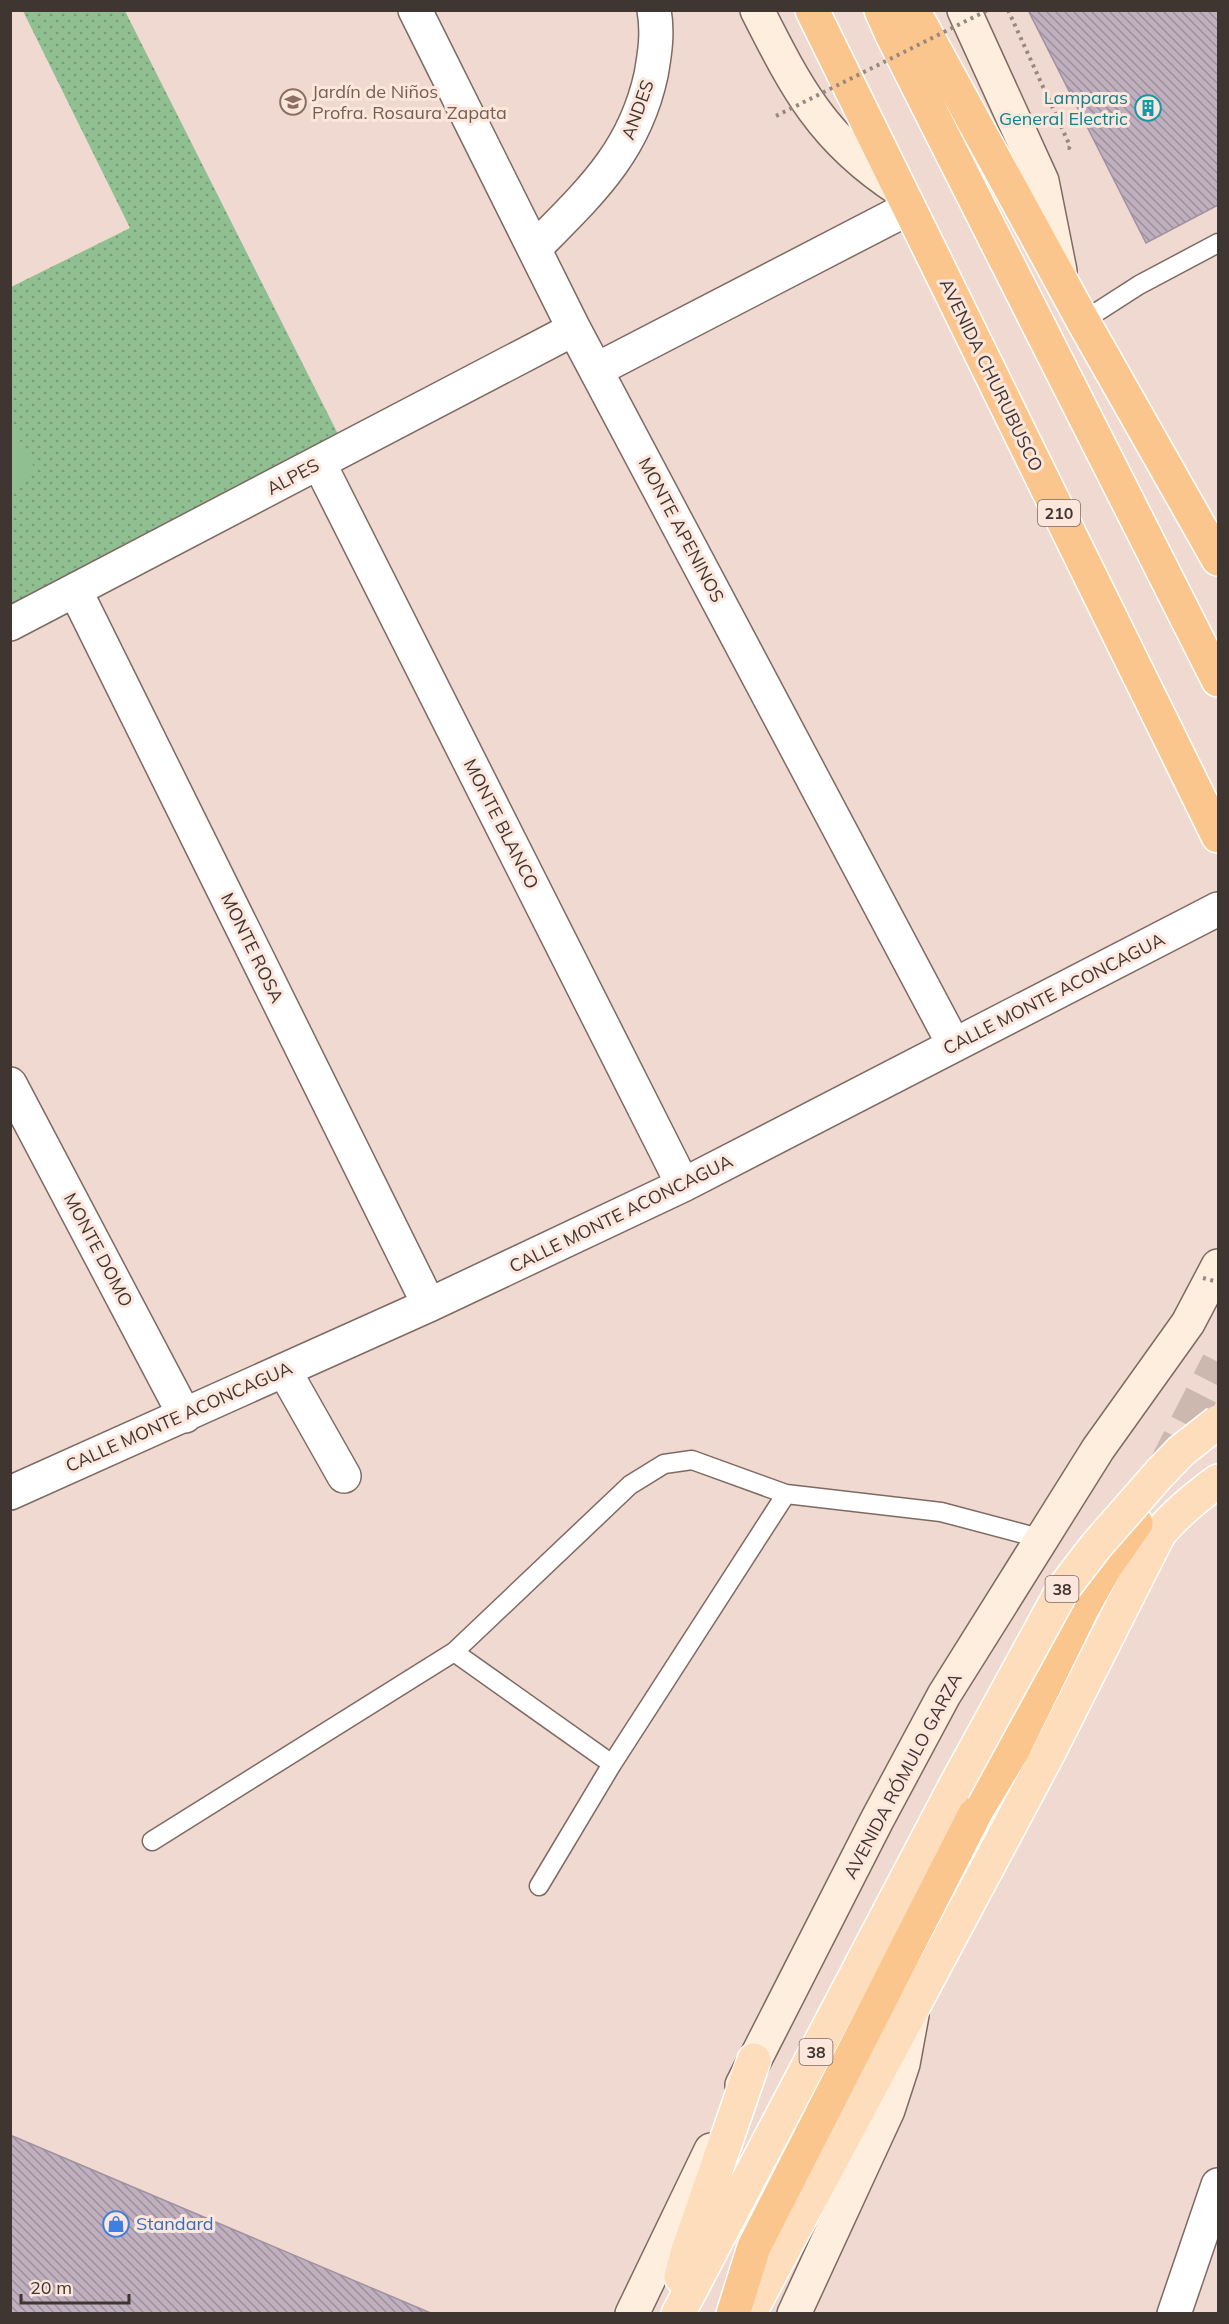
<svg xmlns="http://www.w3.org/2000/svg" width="1229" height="2324" font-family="Mulish,sans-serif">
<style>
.park{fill:url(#park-dots)}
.pitch{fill:#90bf92}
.building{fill:url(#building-back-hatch);stroke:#a191a0;stroke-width:1.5}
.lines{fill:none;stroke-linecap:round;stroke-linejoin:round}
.highway-tunnel{stroke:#cdb8b0;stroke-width:33;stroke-dasharray:33 16;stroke-linecap:butt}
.lane-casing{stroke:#7e6a62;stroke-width:21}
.street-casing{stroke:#7e6a62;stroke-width:36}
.secondary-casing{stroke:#7e6a62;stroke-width:36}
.primary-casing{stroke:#fff;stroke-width:36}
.highway-casing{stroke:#fff;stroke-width:36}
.path{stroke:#988881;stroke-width:4;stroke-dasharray:3 4.5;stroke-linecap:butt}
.lane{stroke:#fff;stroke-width:18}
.street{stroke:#fff;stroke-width:33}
.secondary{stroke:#feeedd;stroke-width:33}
.primary{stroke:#fdddbb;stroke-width:33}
.highway{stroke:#fbc68e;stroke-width:33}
.primary-bridge-casing{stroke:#fff;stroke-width:36;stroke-linecap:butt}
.path-bridge{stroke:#988881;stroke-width:4;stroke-dasharray:3 4.5;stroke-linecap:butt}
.primary-bridge{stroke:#fdddbb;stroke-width:33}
.labels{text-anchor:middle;stroke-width:6;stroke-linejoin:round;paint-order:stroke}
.shield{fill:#fde7dd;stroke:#786b65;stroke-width:1.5}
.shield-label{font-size:16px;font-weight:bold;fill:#3f3632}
.education-label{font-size:18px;fill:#785e54;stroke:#fde7dd;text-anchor:start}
.culture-label{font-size:18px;fill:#0d838f;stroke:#fde7dd;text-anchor:end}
.street-label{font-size:18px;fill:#3f3632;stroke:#fde7dd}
.shop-label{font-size:18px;fill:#366cbe;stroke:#fde7dd;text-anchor:start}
</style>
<defs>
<pattern id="park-dots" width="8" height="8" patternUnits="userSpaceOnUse" patternTransform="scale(1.5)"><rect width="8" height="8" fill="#90bf92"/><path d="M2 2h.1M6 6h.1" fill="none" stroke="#779c78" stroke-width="1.8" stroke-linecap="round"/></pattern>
<pattern id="building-back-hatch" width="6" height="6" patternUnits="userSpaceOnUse" patternTransform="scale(1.5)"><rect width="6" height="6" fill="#c0afbf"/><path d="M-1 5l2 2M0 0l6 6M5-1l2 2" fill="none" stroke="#9d8f9c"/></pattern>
</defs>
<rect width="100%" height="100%" fill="#f0d9d0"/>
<!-- park -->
<path class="park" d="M23,11H125L338,434L11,604V287L130,228Z"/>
<!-- pitch -->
<path class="pitch" d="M10,422L37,473L11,487H10Z"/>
<!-- building -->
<path class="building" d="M1028,10H1218V205L1146,243Z
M10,2135L433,2314H10Z"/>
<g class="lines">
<!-- highway-tunnel -->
<path class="highway-tunnel" d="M1164,1468L1218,1362"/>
<!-- lane casing -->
<g class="lane-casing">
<path id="lane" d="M1083,321L1139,285L1218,243
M454,1652L612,1764L786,1494
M152,1841L454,1652L630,1485L664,1464L692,1460L786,1494L941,1512L1043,1539
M539,1886L612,1764"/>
</g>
<!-- street casing -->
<g class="street-casing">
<path id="street" d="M415,10L574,329L954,1045
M535,248C589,193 634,153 651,75C655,53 658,32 654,10
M596,370L909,208
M319,463L683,1185
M75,590L429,1305
M10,624L574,329
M10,1084L185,1416
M284,1370L344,1476
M10,1493L429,1305L683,1185L1218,909
M1174,2314L1218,2185"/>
</g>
<!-- secondary casing -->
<g class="secondary-casing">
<path id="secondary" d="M757,10C797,89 823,140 900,190
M964,10L1042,181L1060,271
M742,2085L877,1820L944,1695L1098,1449L1188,1323L1218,1266
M632,2314L711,2150
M794,2314L888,2110L903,2064L912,2015"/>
</g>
<!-- primary casing -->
<g class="primary-casing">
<path id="primary" d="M681,2277L688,2251L754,2060
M678,2314L953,1790
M749,2314L1048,1754L1159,1534C1176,1513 1196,1497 1218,1481"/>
</g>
<!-- highway casing -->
<g class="highway-casing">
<path id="highway" d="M812,10L1218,836
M881,10L892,35L1218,680
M913,10L1083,321L1218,559
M733,2314L754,2247L977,1810L1013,1750L1082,1609L1106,1566L1136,1523"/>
</g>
<!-- path -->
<path class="path" d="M1008,10L1070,146L1069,148L1064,147"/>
<!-- lane -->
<use href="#lane" class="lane"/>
<!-- street -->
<use href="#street" class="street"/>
<!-- secondary -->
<use href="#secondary" class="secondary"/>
<!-- primary -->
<use href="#primary" class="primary"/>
<!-- highway -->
<use href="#highway" class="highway"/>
<!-- primary-bridge casing -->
<g class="primary-bridge-casing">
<path id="primary-bridge" d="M953,1790L1063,1589L1096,1546L1159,1474L1181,1451L1218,1422"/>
</g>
<!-- path-bridge -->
<path class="path-bridge" d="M776,116L988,10
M1203,1278L1218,1282"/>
<!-- primary-bridge -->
<use href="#primary-bridge" class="primary-bridge"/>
</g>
<!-- icons -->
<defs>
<g id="school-ring" transform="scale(1.35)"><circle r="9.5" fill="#fde7dd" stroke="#8d6e63" stroke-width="1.5"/><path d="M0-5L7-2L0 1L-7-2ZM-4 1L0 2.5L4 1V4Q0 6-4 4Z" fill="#8d6e63"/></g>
<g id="building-ring" transform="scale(1.35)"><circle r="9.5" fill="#fde7dd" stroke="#0f9aa8" stroke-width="1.5"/><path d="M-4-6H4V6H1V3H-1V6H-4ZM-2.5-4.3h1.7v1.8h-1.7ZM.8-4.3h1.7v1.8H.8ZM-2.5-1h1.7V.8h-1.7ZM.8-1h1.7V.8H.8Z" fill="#0f9aa8"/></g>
<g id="shop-ring" transform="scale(1.35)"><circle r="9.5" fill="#fde7dd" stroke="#3f7fe0" stroke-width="1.5"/><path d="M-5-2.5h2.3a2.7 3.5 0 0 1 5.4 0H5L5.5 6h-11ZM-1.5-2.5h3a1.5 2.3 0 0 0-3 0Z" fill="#3f7fe0"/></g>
</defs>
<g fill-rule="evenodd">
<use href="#school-ring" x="293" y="102"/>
<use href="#building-ring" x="1148" y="108"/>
<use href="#shop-ring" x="116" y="2224"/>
</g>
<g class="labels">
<!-- shield labels -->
<g class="shield">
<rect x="1038" y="500" width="42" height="26" rx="4.5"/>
<rect x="1045.5" y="1576" width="33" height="26" rx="4.5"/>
<rect x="799.5" y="2039" width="33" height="26" rx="4.5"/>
</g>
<g class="shield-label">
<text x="1059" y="519">210</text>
<text x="1062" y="1595">38</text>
<text x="816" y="2058">38</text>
</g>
<!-- education labels -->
<g class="education-label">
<text x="312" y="98">Jardín de Niños<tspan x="312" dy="21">Profra. Rosaura Zapata</tspan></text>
</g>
<!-- culture labels -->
<g class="culture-label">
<text x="1128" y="104">Lamparas<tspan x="1128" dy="21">General Electric</tspan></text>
</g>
<!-- street labels -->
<g class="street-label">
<text transform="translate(638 110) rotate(-70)" y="6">ANDES</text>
<text transform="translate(991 375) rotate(64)" y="6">AVENIDA CHURUBUSCO</text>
<text transform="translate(293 477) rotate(-28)" y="6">ALPES</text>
<text transform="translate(681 530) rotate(62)" y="6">MONTE APENINOS</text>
<text transform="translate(501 824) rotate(63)" y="6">MONTE BLANCO</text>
<text transform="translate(252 948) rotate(64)" y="6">MONTE ROSA</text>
<text transform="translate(1054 994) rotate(-27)" y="6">CALLE MONTE ACONCAGUA</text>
<text transform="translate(621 1214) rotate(-26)" y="6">CALLE MONTE ACONCAGUA</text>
<text transform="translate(98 1250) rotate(62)" y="6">MONTE DOMO</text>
<text transform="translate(179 1417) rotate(-24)" y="6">CALLE MONTE ACONCAGUA</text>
<text transform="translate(903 1776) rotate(-62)" y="6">AVENIDA RÓMULO GARZA</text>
</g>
<!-- shop labels -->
<g class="shop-label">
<text x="136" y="2230">Standard</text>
</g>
</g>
<!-- border -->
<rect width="1229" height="2324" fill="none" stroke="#3f3632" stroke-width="24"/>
<!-- scale -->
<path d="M21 2294v9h108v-9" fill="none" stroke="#3f3632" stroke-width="3"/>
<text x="30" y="2294" font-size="18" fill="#3f3632" stroke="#fde7dd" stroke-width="4.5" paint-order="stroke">20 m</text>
</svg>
